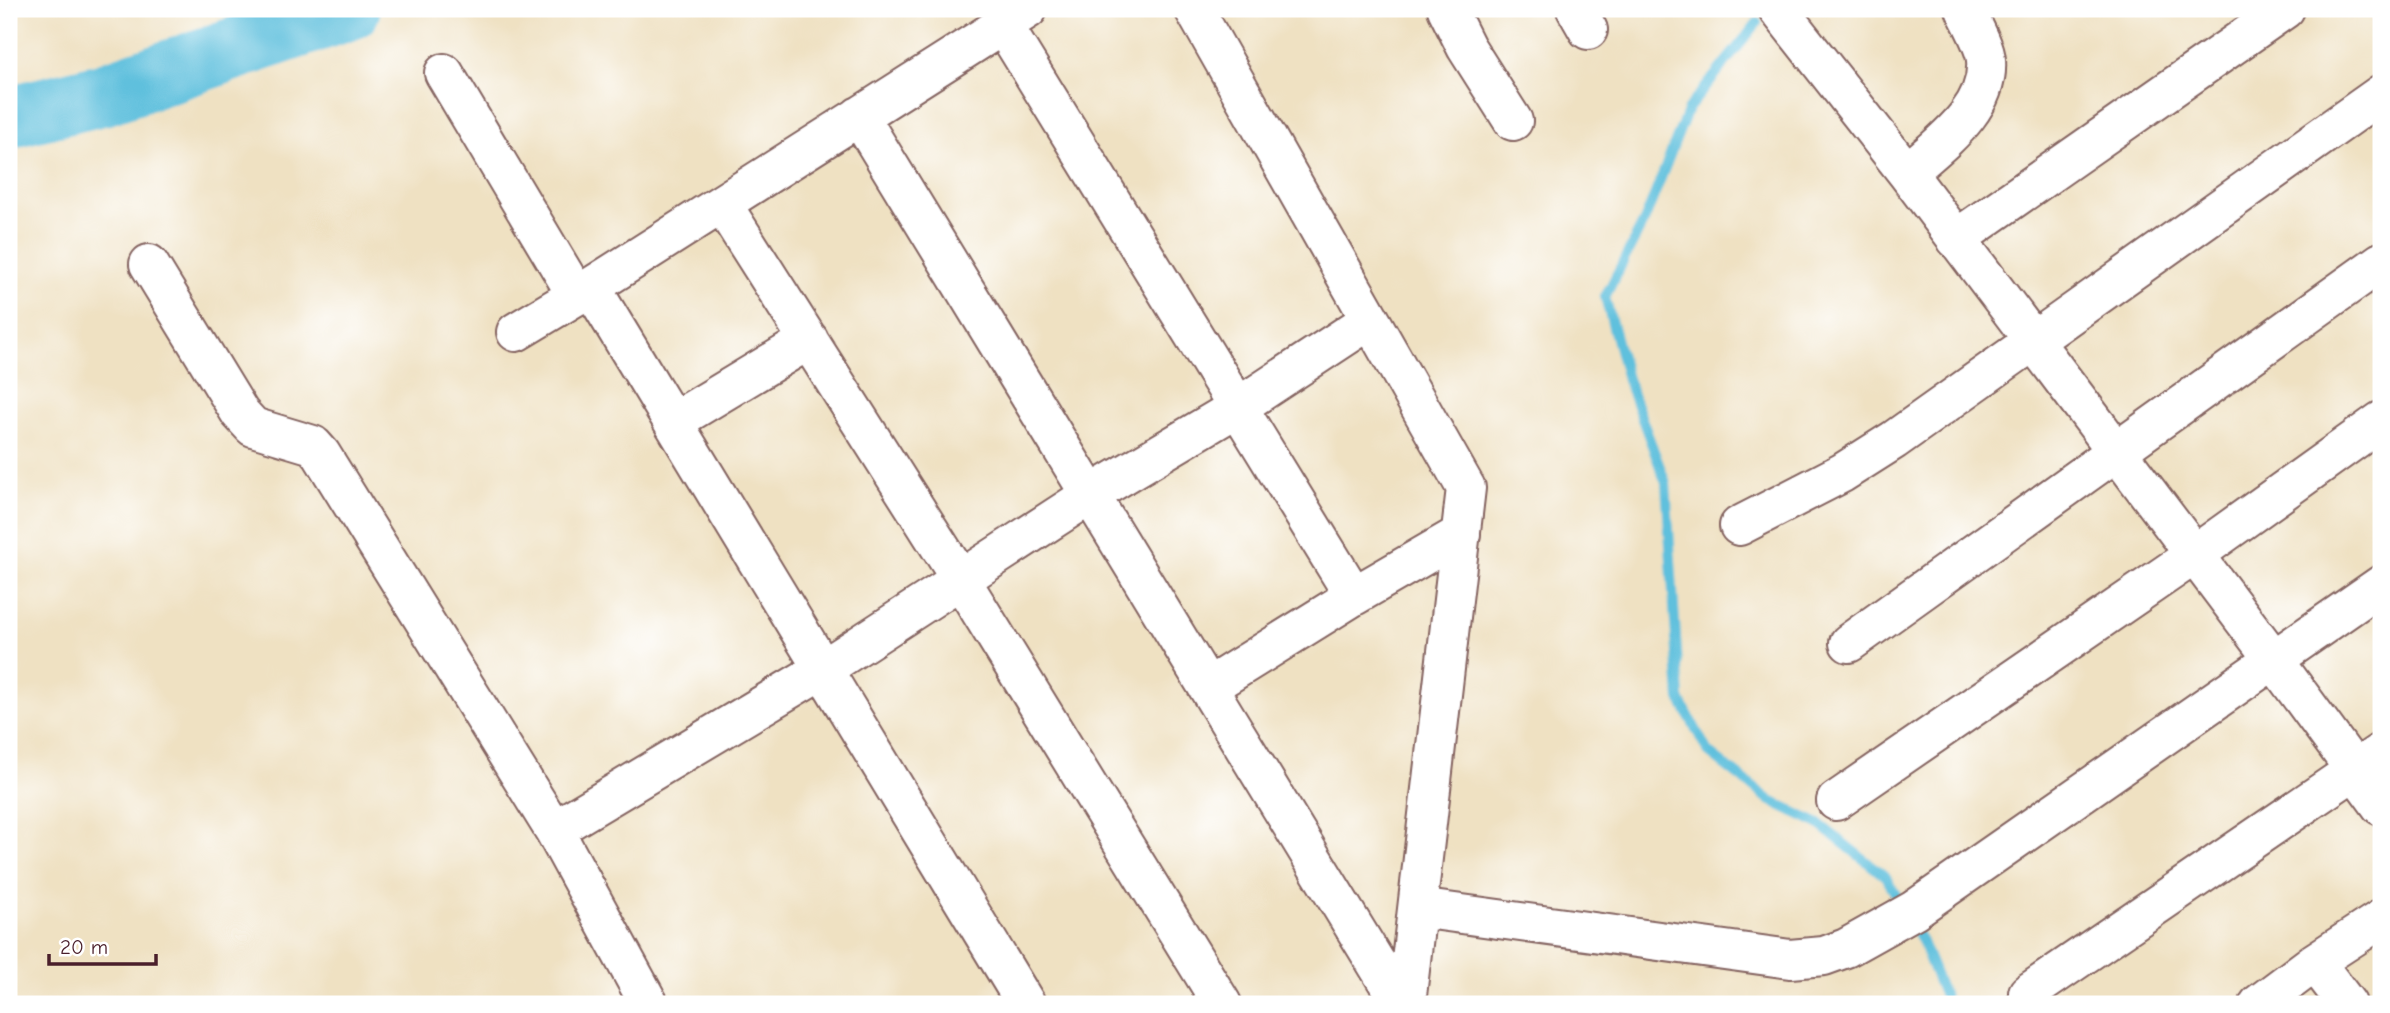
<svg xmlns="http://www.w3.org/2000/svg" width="2390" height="1013" font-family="'Comic Neue',sans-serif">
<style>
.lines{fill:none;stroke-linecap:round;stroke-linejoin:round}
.stream{stroke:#5fc0dd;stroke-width:10}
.river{stroke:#5fc0dd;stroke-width:63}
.minor-casing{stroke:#846360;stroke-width:42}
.minor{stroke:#fff;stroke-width:38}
</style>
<rect width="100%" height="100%" fill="#fff"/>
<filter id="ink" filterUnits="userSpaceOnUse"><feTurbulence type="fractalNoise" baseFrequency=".0143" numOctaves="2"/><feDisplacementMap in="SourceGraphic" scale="14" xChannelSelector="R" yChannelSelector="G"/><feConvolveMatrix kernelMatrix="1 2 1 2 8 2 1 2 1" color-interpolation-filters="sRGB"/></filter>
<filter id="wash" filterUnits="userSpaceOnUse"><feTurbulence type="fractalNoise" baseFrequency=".00686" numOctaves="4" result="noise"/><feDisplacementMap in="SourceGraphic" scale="28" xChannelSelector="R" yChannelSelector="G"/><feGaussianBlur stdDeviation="1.57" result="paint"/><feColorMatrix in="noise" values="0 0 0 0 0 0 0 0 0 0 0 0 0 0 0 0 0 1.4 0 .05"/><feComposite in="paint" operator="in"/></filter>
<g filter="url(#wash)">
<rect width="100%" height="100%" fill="#efe1c2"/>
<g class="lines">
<!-- stream -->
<path class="stream" d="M1757,23L1688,109L1645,219L1605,297L1627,379L1666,483L1680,699L1708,752L1771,801L1819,824L1886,877L1922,942L1947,1004"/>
<!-- river -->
<path class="river" d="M9,117L104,94L349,9"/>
</g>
</g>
<g filter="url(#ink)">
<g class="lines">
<!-- minor casing -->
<g class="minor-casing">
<path id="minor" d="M1194,9L1466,488L1406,1004
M1447,9L1466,47L1513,121
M1576,9L1588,30
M1778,9L1907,173L2274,660L2381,806
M1003,25L1354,596
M444,73L577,296
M859,116L1401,1004
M1907,173C1939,144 1990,110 1986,60C1985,46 1971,22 1965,9
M722,204L961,580L1222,1004
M1956,239L2285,9
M149,264L240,413L253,427L313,445L321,454L554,830L649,1004
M591,287L1026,1004
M516,332L591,287L1028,9
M673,422L809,340
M1739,526L1842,473L1894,440L2381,94
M1849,643L2381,262
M1208,687L1354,596L1461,534
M1836,801L2194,555L2381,421
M554,830L823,669L1090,495L1238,407L1370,320
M1418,908L1790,959L1824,956L1846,948L1914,910L2381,585
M2315,962L2347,1004
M2028,993L2381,752
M2259,1004L2315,962L2381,919"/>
</g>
<!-- minor -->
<use href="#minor" class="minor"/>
</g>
</g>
<!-- margin -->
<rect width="2390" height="1013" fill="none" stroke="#fff" stroke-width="35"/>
<!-- scale -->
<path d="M49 954v10h107v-10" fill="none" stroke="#4a1f2b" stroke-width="3.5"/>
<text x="60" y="954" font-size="21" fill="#4a1f2b" stroke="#ffffff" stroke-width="5" paint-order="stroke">20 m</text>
</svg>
